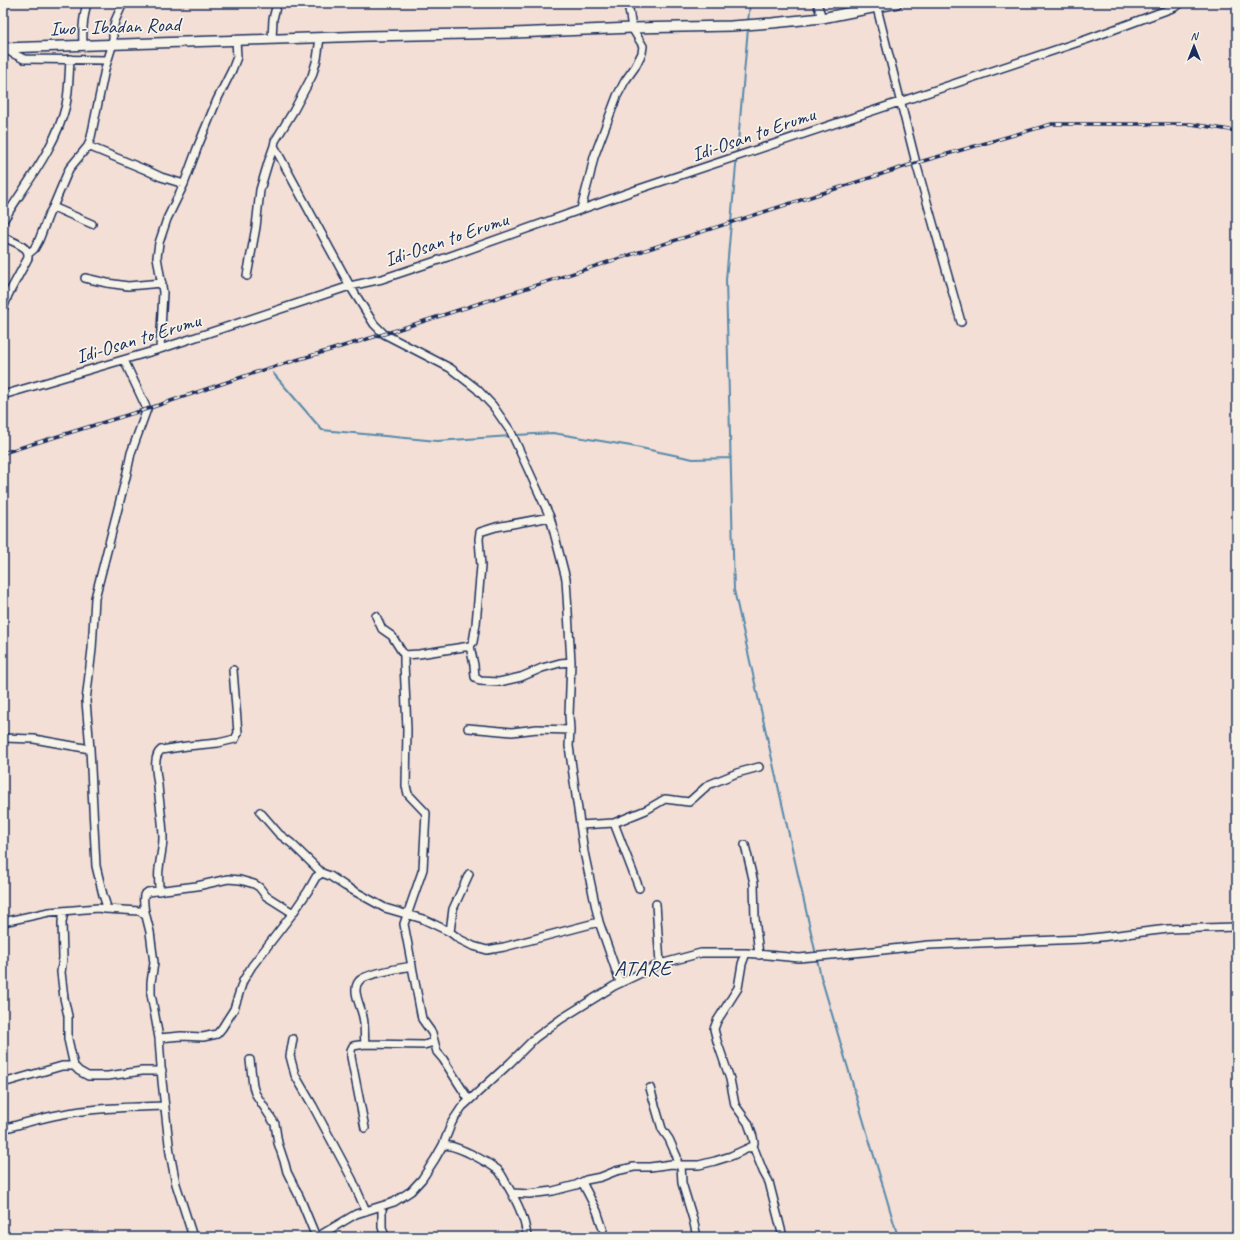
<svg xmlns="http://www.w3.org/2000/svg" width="1240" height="1240" font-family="Caveat,sans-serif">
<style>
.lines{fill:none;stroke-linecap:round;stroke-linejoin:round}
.stream{stroke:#5789ac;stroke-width:2}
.minor-casing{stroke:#1b2f5e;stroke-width:10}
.major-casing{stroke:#1b2f5e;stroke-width:12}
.minor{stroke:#f7f3e8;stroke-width:7}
.major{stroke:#f7f3e8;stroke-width:9}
.rail-casing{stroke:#1b2f5e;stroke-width:3.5}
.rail{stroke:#f7f3e8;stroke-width:2;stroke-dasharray:6;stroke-linecap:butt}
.labels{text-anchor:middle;stroke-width:3.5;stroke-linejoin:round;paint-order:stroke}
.street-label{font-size:20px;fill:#1b2f5e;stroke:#f7f3e8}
.quarter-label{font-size:22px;letter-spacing:1px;fill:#1b2f5e;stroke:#f7f3e8}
</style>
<rect width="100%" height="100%" fill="#f3dfd5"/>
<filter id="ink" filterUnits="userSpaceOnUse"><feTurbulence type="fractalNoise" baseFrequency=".025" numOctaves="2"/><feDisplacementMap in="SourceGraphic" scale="8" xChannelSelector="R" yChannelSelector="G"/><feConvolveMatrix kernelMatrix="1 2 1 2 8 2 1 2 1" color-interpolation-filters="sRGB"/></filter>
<g filter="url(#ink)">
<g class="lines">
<!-- stream -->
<path class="stream" d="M748,22L750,3
M748,28L726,280L734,590L821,977L898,1237
M273,373L322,430L437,441L511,436
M516,435L553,433L631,446L693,459L731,458"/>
<!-- minor casing -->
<g class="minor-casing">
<path id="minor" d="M817,3L822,18
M877,8L916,163L961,322
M320,38L317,59L312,76L294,110L275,141L274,146L350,286L374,324L384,334L450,368L477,389L493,406L511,432L550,517L566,579L571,662L569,715L570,730L569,746L584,852L599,922L620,982
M272,39L273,19L277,3
M83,44C82,28 83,18 87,3
M4,48L12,53L24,59L108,60
M88,146L146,170L161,177L184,184
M53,207L92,224
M581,209L590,175L594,157L617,96L625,81L635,67L642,53L643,46L632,28L628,3
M3,221C25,185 56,147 66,105C69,91 69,75 70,59
M3,237C9,240 24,245 27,251C28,252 28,256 28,258L8,295L3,309
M28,254L34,249L39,240L49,214L53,207L69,169L88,146L91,137L105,69L113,43V30L115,21L123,3
M247,276L256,227L260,190L268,163L274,146
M85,278L107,283L128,286L162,283
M160,349L163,292L157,257L159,243L167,219L184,184L198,146L217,100L232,70L237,57L236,40
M3,395L160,349L350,286L382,279L439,260L633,191L1088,39L1175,7L1182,3
M376,616L382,629L392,636L404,655L419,654L470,646L473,642L476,624L481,566L479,539L480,532L496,527L550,517
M470,646L474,665L475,677L480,681L499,682L521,677L542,668L560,663L571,662
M404,655V663L407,729L406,786L408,794L426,813L423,869L404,924L422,1019L432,1033L437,1052L443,1059L469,1100
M468,728L512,732L537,729L570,730
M3,738L34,739L90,749L86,701L92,649L95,598L126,477L131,453L147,409L124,360
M90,749L96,866L103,895L106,904L105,909L140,911L146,916L150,932L154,963L151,982V994L159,1038L162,1081L170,1153L176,1184L193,1237
M260,812L279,834L291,843L322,873L330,876L345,886L385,908L423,919L450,932L459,939L473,946L487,950L504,947L599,922
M614,823L639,888
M580,825L614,823L646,810L665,799L689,802L708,785L737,773L759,767
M745,845L754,883L755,918L759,955
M159,891C159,883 158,876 159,869C160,858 163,848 163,838C163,821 159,802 158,785C157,775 152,757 161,750L187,746L218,743L235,739L238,733L233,670
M656,904L660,964
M64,912L62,922L63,958L61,972L64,998L68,1016V1039L74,1066
M146,916C144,909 143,903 144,895L148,892L197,886L228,879L240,880L254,884L259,887L266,896L293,913
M3,922L49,912L98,908L105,909
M450,932L453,909L469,874
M159,1038L181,1036L203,1037L217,1034L222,1028L234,1009L243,981L252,966L293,913L308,891L316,877L322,873
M293,1039L290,1056L295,1075L313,1106L352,1179L366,1211
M365,1044C364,1035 365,1025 363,1017C361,1006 351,990 359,981C364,974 402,968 412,966
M250,1060L253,1086L255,1093L275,1124L278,1143L285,1164L287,1172L300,1198L316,1237
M3,1083L62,1066H74L79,1071L88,1076H108L142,1071H162
M650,1088L662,1129L669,1139L677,1157V1165
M365,1128L351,1057V1050L353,1046L365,1044L424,1045L434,1042
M3,1129C27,1122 51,1115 75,1112C105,1107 135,1107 165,1106
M443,1145C452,1145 460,1149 469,1153C479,1158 489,1163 498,1170C501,1173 504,1179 506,1183C516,1200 525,1217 527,1237
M753,1146L763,1171L769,1182L783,1237
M681,1165L682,1183L693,1219L697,1237
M582,1182L597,1211L603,1229
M513,1193L529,1194L553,1191L576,1185L586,1180L601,1177L616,1171L634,1167H650L672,1164L681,1165H699L715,1161L731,1156L753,1146L754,1143L753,1137L748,1123L735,1105L730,1079L717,1041L714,1029L717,1021L738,988L742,964L746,953
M382,1206V1227L385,1237
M317,1237L356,1214L394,1202L411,1191L422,1179L435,1159L443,1145L452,1122L462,1107L510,1063L535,1038L561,1019L614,986L660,964L701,953H746L799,958L864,952L929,945L1084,939L1168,929L1237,927"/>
</g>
<!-- major casing -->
<g class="major-casing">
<path id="major" d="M3,48L368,36L514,33L632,28L731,26L772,23L822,18L897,3"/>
</g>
<!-- minor -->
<use href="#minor" class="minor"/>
<!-- major -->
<use href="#major" class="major"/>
<!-- rail casing -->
<g class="rail-casing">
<path id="rail" d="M3,453L147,409L263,370L384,334L916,163L1052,124H1191L1237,131"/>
</g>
<!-- rail -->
<use href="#rail" class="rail"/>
</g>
</g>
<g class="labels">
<!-- street labels -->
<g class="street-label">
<text transform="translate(115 26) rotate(-2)" y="7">Iwo - Ibadan Road</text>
<text transform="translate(753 134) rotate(-19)" y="7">Idi-Osan to Erumu</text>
<text transform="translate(446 239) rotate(-19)" y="7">Idi-Osan to Erumu</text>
<text transform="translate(138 338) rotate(-17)" y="7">Idi-Osan to Erumu</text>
</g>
<!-- quarter labels -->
<g class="quarter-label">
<text x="643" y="975">ATARE</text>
</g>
</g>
<!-- margin -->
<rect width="1240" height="1240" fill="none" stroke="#f7f3e8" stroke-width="16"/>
<rect x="8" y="8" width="1224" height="1224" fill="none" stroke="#1b2f5e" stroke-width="1.5" filter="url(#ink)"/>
<!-- north arrow -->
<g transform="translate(1194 46)" stroke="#f7f3e8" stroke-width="3" paint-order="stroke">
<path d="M0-3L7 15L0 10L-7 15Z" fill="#1b2f5e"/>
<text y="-6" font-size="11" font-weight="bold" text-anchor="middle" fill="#1b2f5e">N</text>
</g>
</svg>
